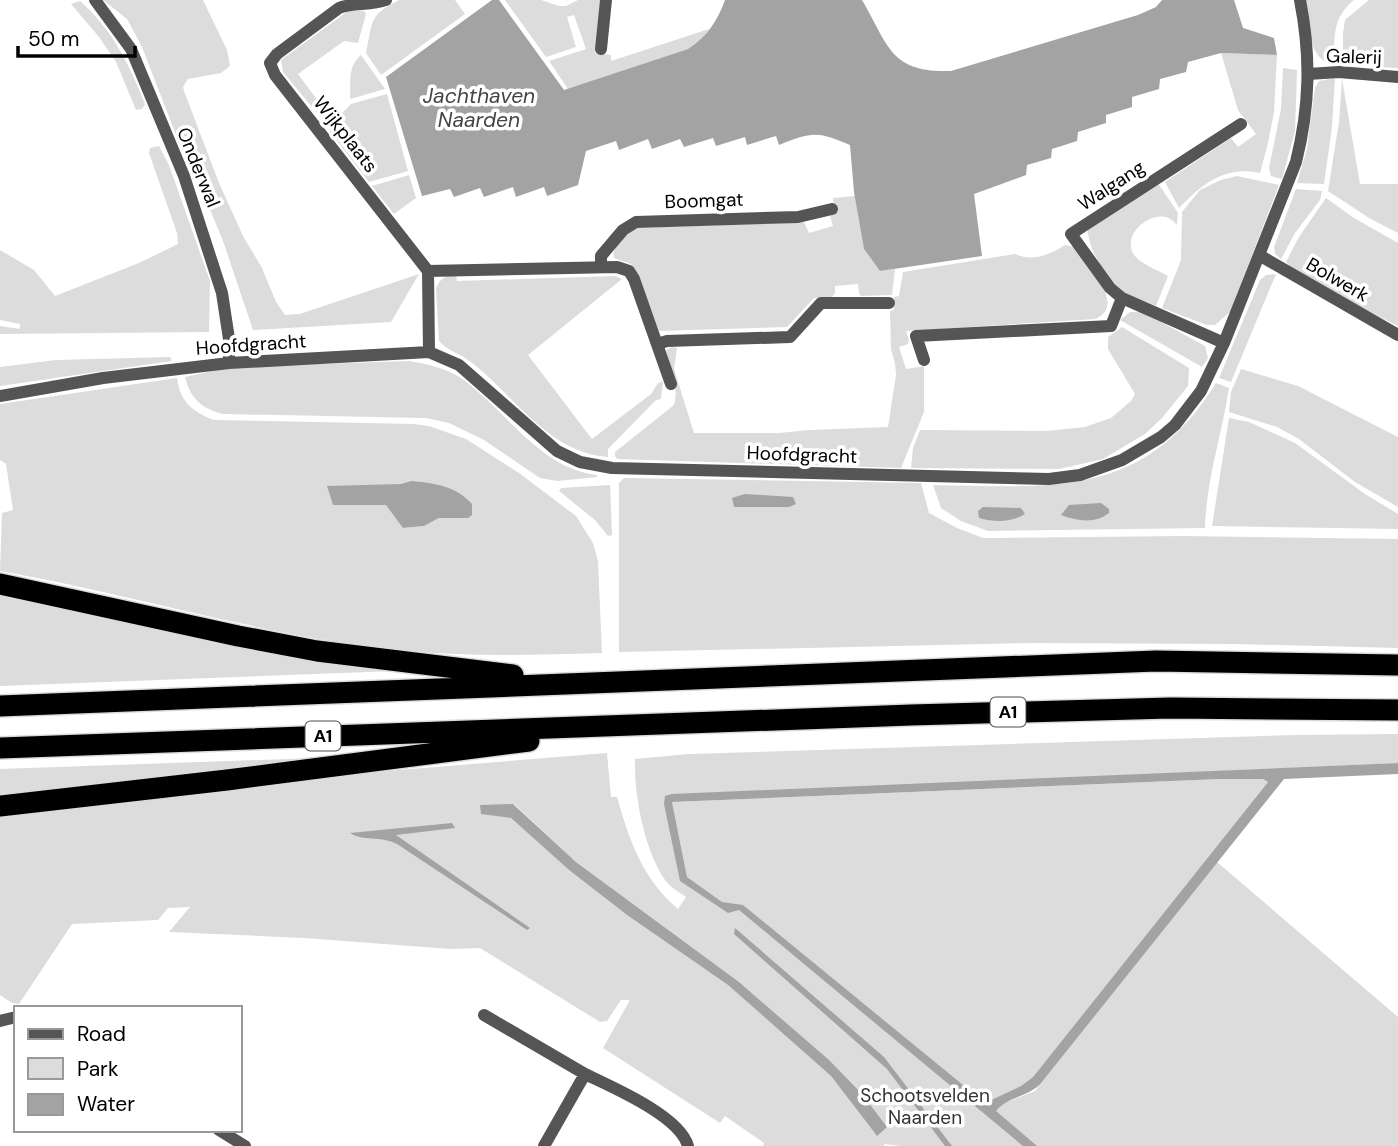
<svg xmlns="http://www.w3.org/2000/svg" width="1398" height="1146" font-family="'DM Sans',sans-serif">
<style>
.green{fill:#dcdcdc;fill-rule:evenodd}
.water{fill:#a3a3a3;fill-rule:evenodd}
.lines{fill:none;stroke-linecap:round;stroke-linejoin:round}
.highway-casing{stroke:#dbdbdb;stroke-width:24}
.street{stroke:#555;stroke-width:12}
.highway{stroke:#000;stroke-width:21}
.labels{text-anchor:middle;stroke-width:7;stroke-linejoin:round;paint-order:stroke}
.shield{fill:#fff;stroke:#4c4c4c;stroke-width:2}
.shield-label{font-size:18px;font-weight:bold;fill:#000}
.street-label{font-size:19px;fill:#000;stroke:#fff}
.park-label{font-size:19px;fill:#333;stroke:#fff}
.water-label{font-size:21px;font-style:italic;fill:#444;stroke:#fff}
</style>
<rect width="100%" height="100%" fill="#fff"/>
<!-- green -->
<path class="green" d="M103,0H203L227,50L230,66L221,73L188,79L183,87L184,91L219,183L243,236L262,268L276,302L285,315L300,314L419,274L391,322L253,330L223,241L197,178L178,140L142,47L127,19Z
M399,0H455L465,14L381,75L366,53C373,21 368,16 399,0Z
M505,0H541L559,6H566L578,0H600L595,53L611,55V61L709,29L700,41L688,49L568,89L549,61L586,49L574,15L567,17L576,47L546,57Z
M1305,0H1354C1331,19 1335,37 1334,65C1307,61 1309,21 1305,0Z
M1369,0H1398V68L1343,65V33L1345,20Z
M80,1C111,28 128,62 143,99L145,104L142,109L136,110L116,62L99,37L71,4Z
M348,11H364L366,14L358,43L344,41L298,74L318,101L328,103L330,111L321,118L283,72L281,60Z
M1221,53L1277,55L1274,112L1268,143L1260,173C1225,165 1202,184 1179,208L1165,182L1231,138L1238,147L1256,134L1238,110Z
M361,55L385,89L350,99C351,82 347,67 361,55Z
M1283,68L1297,70L1295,131L1282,179L1271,176L1269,168L1281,109Z
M1335,78L1332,127L1324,184L1297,183L1307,149L1315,88L1319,81Z
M1342,79L1360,184H1398V233L1369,218L1328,191L1339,122Z
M387,94L408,171L369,182L330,132L329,127L351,104Z
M159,146L169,165L210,281L209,332L0,334V326L20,329V324L0,320V250L34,270L55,296L139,263L178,244L177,233L149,153L150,148Z
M409,175L416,198L394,214L372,186Z
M1237,176L1279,185L1230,312L1215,325H1207L1162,308L1181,260L1182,212L1200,190L1221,180Z
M1158,183L1178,213L1177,225C1158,199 1112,239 1139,260C1147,266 1159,271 1168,276L1156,306C1146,301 1134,298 1124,292C1109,284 1087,247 1088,230Z
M1296,189L1322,191L1320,200L1295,233L1281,259L1275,254L1274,247Z
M855,196L864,249L880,271L895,269L892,295L861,296L859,293L858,284L835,286V293L832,297L814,298L787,327L659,331L638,274L631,264L614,258C611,245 627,234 638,228L804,222L809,233L833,226L830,216L835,214L833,198Z
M1326,198L1354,218L1398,243V326L1346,300L1291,267L1286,262L1299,237Z
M1065,245L1074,247C1087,265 1128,305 1095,319L906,331L909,340L908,344L899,347L906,369L924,366V412L901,468L617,459L615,456V452L674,405C679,387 671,369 666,350L672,347L677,348L674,369L694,433H779L810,430L888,427L896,375L895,363L891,350L890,311L894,310V297L899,296L903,272L1015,254C1032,262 1050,255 1065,245Z
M1276,274L1231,382L1219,378L1260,280L1266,275Z
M448,275H456L457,281L615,276L622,279L528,355L592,439L651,394L658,383L663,381L661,399L656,400L608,449V457C548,453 515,396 471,362C461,354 448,351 439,341L436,288L440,281Z
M1130,312H1143L1205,346L1208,358L1202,367L1120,320Z
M1122,327L1189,368L1188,386L1162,418L1145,434L1103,459L1059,469L911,468L913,448L920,430L1046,431L1085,427L1111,418L1131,401L1135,394L1108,349V337Z
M170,357L172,361L0,386V367L56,360Z
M409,361C427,364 445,368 461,378C506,410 539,468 597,475V477L558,481L540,478L484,440L449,423L426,418L223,414C202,409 190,398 185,377L231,367Z
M1241,369L1298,386L1398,437V507L1355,482L1299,439L1277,427L1229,412L1231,392Z
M177,378C180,401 192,412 214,420L413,424L429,426L466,439L519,473L576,516L593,543L598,561L602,653C532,655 465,657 395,650C261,635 132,594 0,571L2,513L13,510L6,464L0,460V404ZM411,481L439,518L424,526L404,528L386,505L401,484Z
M1216,383L1229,388C1222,434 1206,481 1205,528L988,531L961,521L941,508L933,485C1054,487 1144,499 1216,383Z
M1229,418L1249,422L1295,443L1365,494L1398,514V529L1212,526Z
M624,478L921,483L929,513L957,528L983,538L1183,536L1398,539V648L1236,644L1033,643L619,652V483Z
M610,485L612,535L608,536L595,520L559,491L561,488Z
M0,589L394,671L0,686Z
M1398,734V763L666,796L687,877L672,802L1220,779H1263L1268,782L1033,1077L1021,1086L985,1104H1002L1035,1091L1217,862L1398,1017V1146H901L884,1144V1146H763L764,1143L725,1116L720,1123L603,1048L630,1000H621L607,1021L600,1022L480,948L450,949L305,938L169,932L190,907L168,908L158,920L72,924L19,1004L12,1003L0,995V817L363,773L607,753L611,797H617C630,842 642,878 678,909L686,897C679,892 670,887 665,880C644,849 634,795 635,759L688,754L1296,735ZM514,804L576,862L739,982L828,1059L876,1135L831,1076L728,985L627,915L569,870L511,818Z
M316,758L0,796V769Z"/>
<!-- water -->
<path class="water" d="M492,0H499L564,90L688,49C706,38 718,20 725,0H862C889,46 890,73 951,71L1138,15L1156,7L1162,0H1234L1243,28L1274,38L1277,55L1221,53L1188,62L1186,72L1160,79L1159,89L1132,97V107L1106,115V123L1078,132L1077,141L1052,149L1051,158L1027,165L1026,175L974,194L982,256L880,271L864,249L854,192L850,145C817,131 812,132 779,145L776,136L747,145L745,137L716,146L713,138L684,147L680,139L652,149L648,139L619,150L616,141L586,151L578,185L547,196L544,187L516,197L513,187L484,197L480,188L454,197L450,189L422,196L386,77Z
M411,481C434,483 456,486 472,504V515L468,518H439L424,526L403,528L386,505H333L327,486L401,484Z
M745,494L793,497L796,504L789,507H734L732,498Z
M1101,503L1109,509V513C1095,524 1077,521 1061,515L1069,505Z
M983,507L1021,508L1025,514C1011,523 994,522 979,518L978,511Z
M1398,763V774L1284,779L1042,1082C1030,1097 1008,1096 996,1111L1037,1146H1023L739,910L728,913L680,881L664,804L665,796L672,794ZM1220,779H1263L1268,782L1033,1077L1021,1086L985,1103L743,905L722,902L687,877L672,802Z
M513,804L576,862L739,982L828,1059L862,1094L887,1127L877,1136L831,1076L728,985L627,915L569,870L511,818L481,814L480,805Z
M452,823L455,828L396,835L530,928L527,930L397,844C379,835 364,842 350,833Z
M735,928L884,1057L952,1146H945L887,1069L734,934Z"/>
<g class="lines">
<!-- highway casing -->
<g class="highway-casing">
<path id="highway" d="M0,584L238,636L317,651L513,675
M0,706L1156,661L1398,665
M0,748L911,715L1170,708L1398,710
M0,806L227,780L529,741"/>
</g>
<!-- street -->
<path class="street" d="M95,0L131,49L184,176L222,293L229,339V363
M386,0C370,6 354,2 339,8L277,54L270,63L275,75L428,271L429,352
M601,49L606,0
M1308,74L1339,72L1398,77
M1259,255L1398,335
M601,267V256L623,230L636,222L798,217L832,209
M428,271L617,267L629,271L634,279L671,384
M1224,343L1122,298L1110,288L1071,234L1241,124
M657,344L667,341L790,337L821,303H889
M924,360L916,336L1111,326L1122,298
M0,396L103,378L229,363L429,352L459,365L557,451L580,462L612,468L1049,479L1080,475L1122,460L1161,437L1175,425L1201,391L1224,343L1296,162C1310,106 1311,56 1300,0
M484,1015L585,1074
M0,1021L16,1017
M219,1130L245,1146
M544,1146L585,1074C612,1087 680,1116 688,1146"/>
<!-- highway -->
<use href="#highway" class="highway"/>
</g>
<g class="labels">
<!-- shield labels -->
<g class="shield">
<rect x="990.5" y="697.5" width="35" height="29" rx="5"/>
<rect x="305.5" y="721.5" width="35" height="29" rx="5"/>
</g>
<g class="shield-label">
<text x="1008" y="718">A1</text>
<text x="323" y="742">A1</text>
</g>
<!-- street labels -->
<g class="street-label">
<text transform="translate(1354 56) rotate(2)" y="7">Galerij</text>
<text transform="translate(346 134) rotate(52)" y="7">Wijkplaats</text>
<text transform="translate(199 167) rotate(68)" y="7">Onderwal</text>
<text transform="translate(1111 185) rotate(-33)" y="7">Walgang</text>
<text transform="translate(704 200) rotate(-2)" y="7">Boomgat</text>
<text transform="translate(1338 279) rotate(30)" y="7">Bolwerk</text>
<text transform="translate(251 344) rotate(-4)" y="7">Hoofdgracht</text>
<text transform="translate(802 454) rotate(2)" y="7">Hoofdgracht</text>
</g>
<!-- park labels -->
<g class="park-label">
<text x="925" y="1102">Schootsvelden<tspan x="925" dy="22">Naarden</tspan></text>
</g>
<!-- water labels -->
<g class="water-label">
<text x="479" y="103">Jachthaven<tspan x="479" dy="24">Naarden</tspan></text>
</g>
</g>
<!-- legend -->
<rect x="14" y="1006" width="228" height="126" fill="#ffffff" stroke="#999999" stroke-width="2"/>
<rect x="28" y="1029" width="35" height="10" fill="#555555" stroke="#999999" stroke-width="2"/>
<text x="77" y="1041" font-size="21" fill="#000000">Road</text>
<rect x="28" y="1058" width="35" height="21" fill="#dcdcdc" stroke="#999999" stroke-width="2"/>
<text x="77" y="1076" font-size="21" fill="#000000">Park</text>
<rect x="28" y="1094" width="35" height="21" fill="#a3a3a3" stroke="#999999" stroke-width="2"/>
<text x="77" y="1111" font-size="21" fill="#000000">Water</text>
<!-- scale -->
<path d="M18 46v10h117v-10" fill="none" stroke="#000000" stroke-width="3.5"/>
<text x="28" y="46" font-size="21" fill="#000000" stroke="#ffffff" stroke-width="5" paint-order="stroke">50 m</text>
</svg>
